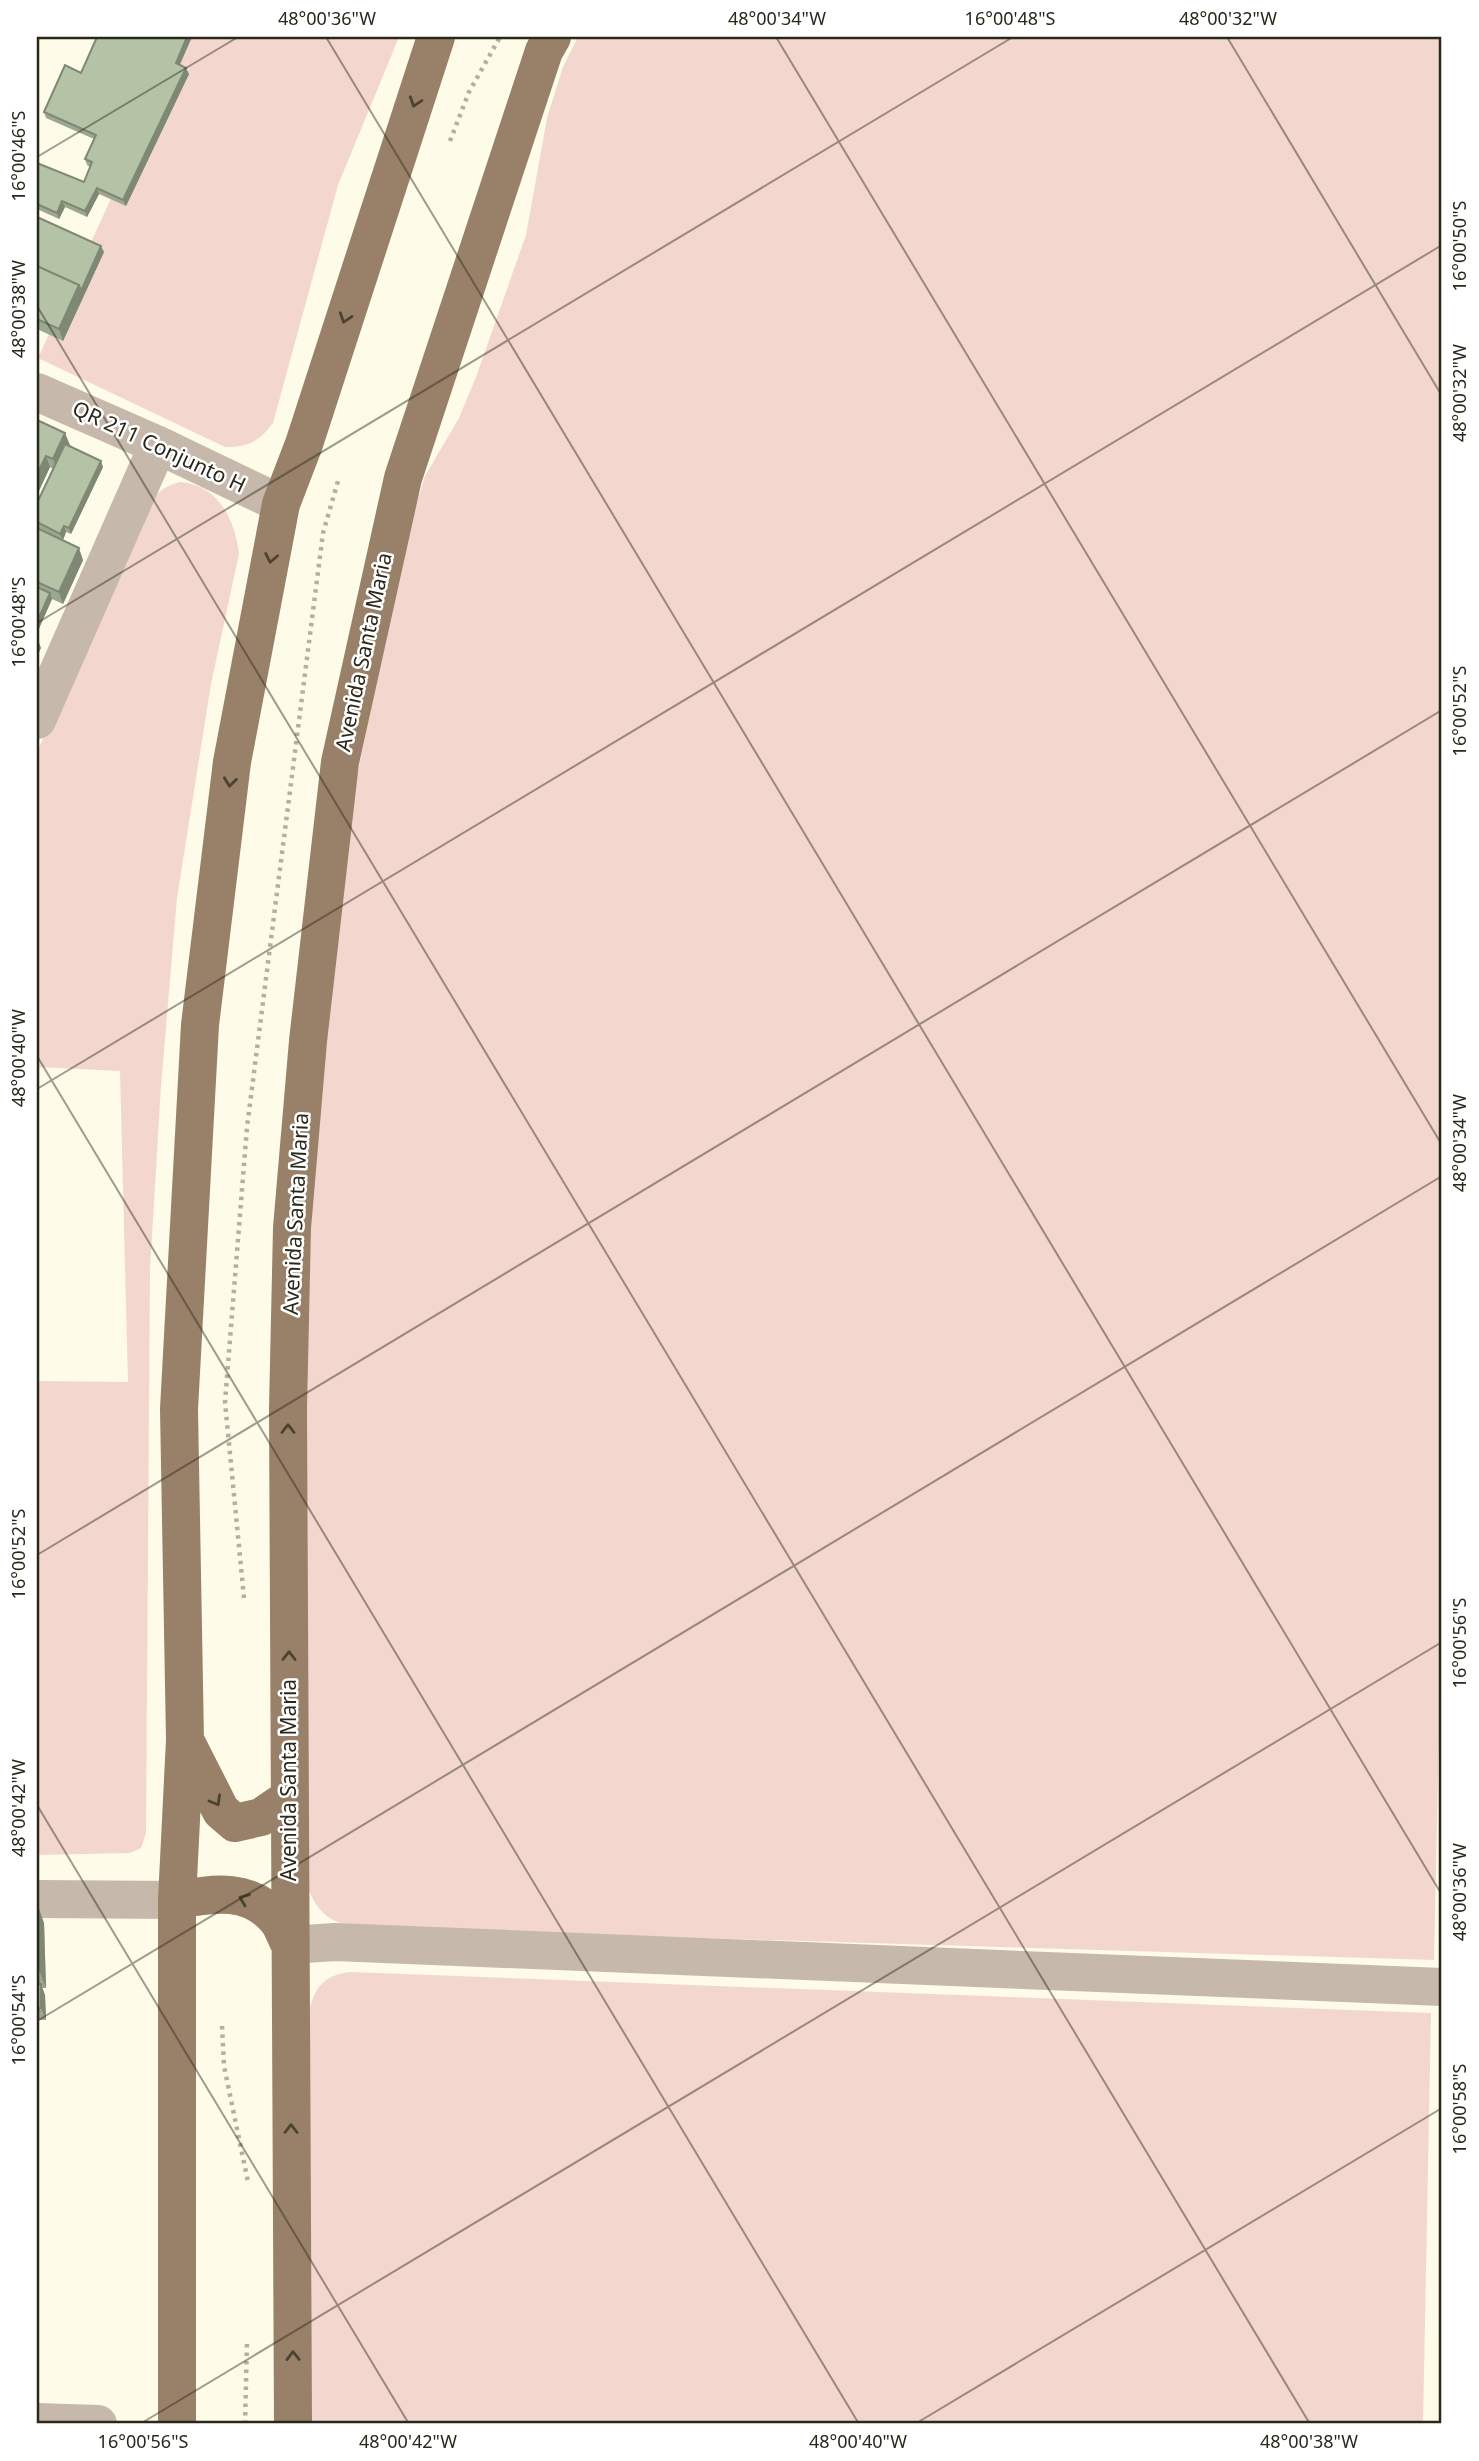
<svg xmlns="http://www.w3.org/2000/svg" width="1479" height="2461" font-family="'Noto Sans',sans-serif">
<style>
.green{fill:#f3d7cf}
.lines{fill:none;stroke-linecap:round;stroke-linejoin:round}
.path{stroke:#b2b09f;stroke-width:4.5;stroke-dasharray:3.5 5;stroke-linecap:butt}
.minor{stroke:#c6b8ab;stroke-width:38}
.major{stroke:#988168;stroke-width:38}
.wall{fill:#9ba88f}
.shaded-wall{fill:#7e8874}
.building{fill:#b4c3a6;stroke:#7e8874;stroke-width:2}
.oneway{stroke:#4b4332}
.ticks{fill:none;stroke:#2a281b;stroke-width:2;stroke-opacity:0.45}
.labels{text-anchor:middle;stroke-width:5;stroke-linejoin:round;paint-order:stroke}
.street-label{font-size:21px;fill:#2a281b;stroke:#fff}
.neatline{fill:none;stroke:#2a281b;stroke-width:2.5}
.ticks-label{font-size:18px;text-anchor:middle;fill:#2a281b}
</style>
<rect width="100%" height="100%" fill="#fefbe8"/>
<!-- green -->
<path class="green" d="M185,37H399L338,185L273,423C260,441 247,448 225,447L38,358Z
M578,37H1442V1591L1434,1960L367,1928C334,1926 316,1915 306,1882L307,1317L315,1143L354,791L386,635L413,516L425,476L459,418L476,377L526,235L547,118L563,67Z
M180,482C219,485 235,520 239,554L211,684L177,898L161,1086L150,1269L146,1833L141,1848L130,1853L37,1855V1381L128,1382L120,1071L37,1067V752L146,512C156,494 159,488 180,482Z
M351,1972L1431,2013L1423,2424H307L310,2008C315,1985 328,1974 351,1972Z"/>
<g class="lines">
<!-- path -->
<path class="path" d="M450,141L469,92L500,37
M244,1598L225,1402L247,1127L323,533L338,481
M222,2026L224,2066L248,2182
M245,2424L247,2341"/>
<!-- minor -->
<path class="minor" d="M37,392L158,445L281,504
M37,720L158,445
M37,1899L177,1900
M290,1945L335,1942L1442,1987
M37,2422L98,2424"/>
<!-- major -->
<path class="major" d="M186,1742L221,1811L235,1823L261,1817L289,1798
M177,1900C214,1893 251,1887 278,1921C283,1928 286,1938 290,1945
M177,2424V1900L185,1740L179,1409L200,1025L232,762L281,504L304,444L436,37
M293,2424L288,1409L292,1228L308,1041L340,762L403,478L544,51L552,37"/>
</g>
<!-- wall -->
<path class="wall" d="M180,65L189,74L126,206L99,194L87,217L65,207L59,219L37,209V163L84,182L90,167L87,165L85,159L94,139L46,118L44,112L81,73Z
M37,217L104,252L63,341L37,329Z
M37,420L65,433L69,446L103,467L71,534L66,532L63,540L37,527V503L53,469L50,467L37,495Z
M37,528L83,560L63,604L52,599L37,633Z
M37,1906L44,1923L46,1988H42L45,1995L46,2020H37Z"/>
<!-- shaded-wall -->
<path class="shaded-wall" d="M187,37H192L178,69L176,63Z
M186,68L189,74L126,206L123,200Z
M97,188L99,194L87,217L85,211Z
M62,201L65,207L59,219L57,213Z
M101,246L104,252L63,341L59,329L79,285Z
M65,433L70,445L57,471L53,459Z
M46,456L50,467L37,495V474Z
M101,461L103,467L71,534L69,528Z
M64,526L66,532L63,540L60,534Z
M79,548L83,560L63,604L59,592Z
M50,593L52,599L37,633V622Z
M37,637L41,648L37,657Z
M38,1906L44,1923L46,1988L39,1970Z
M41,1984L45,1995L46,2020L41,2008Z"/>
<!-- building -->
<path class="building" d="M97,37H187L176,63L186,68L123,200L97,188L85,211L62,201L57,213L37,204V163L84,182L92,162L85,159L96,135L44,112L65,65L81,73Z
M37,217L101,246L81,291L79,285L37,266Z
M37,266L79,285L59,329L37,319Z
M37,420L65,433L53,459L46,456L37,474Z
M65,444L101,461L69,528L64,526L60,534L37,522V503Z
M37,528L79,548L59,592L37,582Z
M37,587L50,593L37,622Z
M37,1906H38L39,1970L37,1971Z
M37,1984H41V2008L37,2009Z"/>
<!-- one-way arrows -->
<defs><path id="oneway-chevron" d="M-2-3.5L2.5 0L-2 3.5" fill="none" stroke-width="1.6" stroke-linecap="round" stroke-linejoin="round" transform="scale(1.75)"/></defs>
<g class="oneway">
<use href="#oneway-chevron" transform="translate(415 102) rotate(108)"/>
<use href="#oneway-chevron" transform="translate(345 318) rotate(108)"/>
<use href="#oneway-chevron" transform="translate(271 558) rotate(101)"/>
<use href="#oneway-chevron" transform="translate(230 782) rotate(97)"/>
<use href="#oneway-chevron" transform="translate(288 1429) rotate(-90)"/>
<use href="#oneway-chevron" transform="translate(289 1656) rotate(-90)"/>
<use href="#oneway-chevron" transform="translate(216 1801) rotate(60)"/>
<use href="#oneway-chevron" transform="translate(244 1899) rotate(-159)"/>
<use href="#oneway-chevron" transform="translate(291 2129) rotate(-90)"/>
<use href="#oneway-chevron" transform="translate(293 2356) rotate(-91)"/>
</g>
<!-- ticks -->
<path class="ticks" d="M326,37L1442,1895M776,37L1442,1145M1227,37L1442,396M37,157L238,37M37,306L1310,2424M37,623L1013,37M37,1056L859,2424M37,1089L1442,245M37,1555L1442,710M37,1805L409,2424M37,2021L1442,1176M140,2424L1442,1642M915,2424L1442,2108"/>
<g class="labels">
<!-- street labels -->
<g class="street-label">
<text transform="translate(159 447) rotate(25)" y="7">QR 211 Conjunto H</text>
<text transform="translate(364 652) rotate(-78)" y="7">Avenida Santa Maria</text>
<text transform="translate(296 1214) rotate(-87)" y="7">Avenida Santa Maria</text>
<text transform="translate(289 1780) rotate(-90)" y="7">Avenida Santa Maria</text>
</g>
</g>
<!-- border -->
<rect width="1479" height="2461" fill="none" stroke="#ffffff" stroke-width="77"/>
<rect x="38" y="38" width="1402" height="2384" class="neatline"/>
<g class="ticks-label">
<text x="327" y="25">48°00'36"W</text>
<text x="777" y="25">48°00'34"W</text>
<text x="1010" y="25">16°00'48"S</text>
<text x="1228" y="25">48°00'32"W</text>
<text transform="translate(19 156) rotate(-90)" y="6">16°00'46"S</text>
<text transform="translate(1460 246) rotate(-90)" y="6">16°00'50"S</text>
<text transform="translate(19 309) rotate(-90)" y="6">48°00'38"W</text>
<text transform="translate(1460 393) rotate(-90)" y="6">48°00'32"W</text>
<text transform="translate(19 622) rotate(-90)" y="6">16°00'48"S</text>
<text transform="translate(1460 711) rotate(-90)" y="6">16°00'52"S</text>
<text transform="translate(19 1058) rotate(-90)" y="6">48°00'40"W</text>
<text transform="translate(1460 1143) rotate(-90)" y="6">48°00'34"W</text>
<text transform="translate(19 1554) rotate(-90)" y="6">16°00'52"S</text>
<text transform="translate(1460 1643) rotate(-90)" y="6">16°00'56"S</text>
<text transform="translate(19 1808) rotate(-90)" y="6">48°00'42"W</text>
<text transform="translate(1460 1892) rotate(-90)" y="6">48°00'36"W</text>
<text transform="translate(19 2020) rotate(-90)" y="6">16°00'54"S</text>
<text transform="translate(1460 2109) rotate(-90)" y="6">16°00'58"S</text>
<text x="143" y="2448">16°00'56"S</text>
<text x="408" y="2448">48°00'42"W</text>
<text x="858" y="2448">48°00'40"W</text>
<text x="1309" y="2448">48°00'38"W</text>
</g>
</svg>
